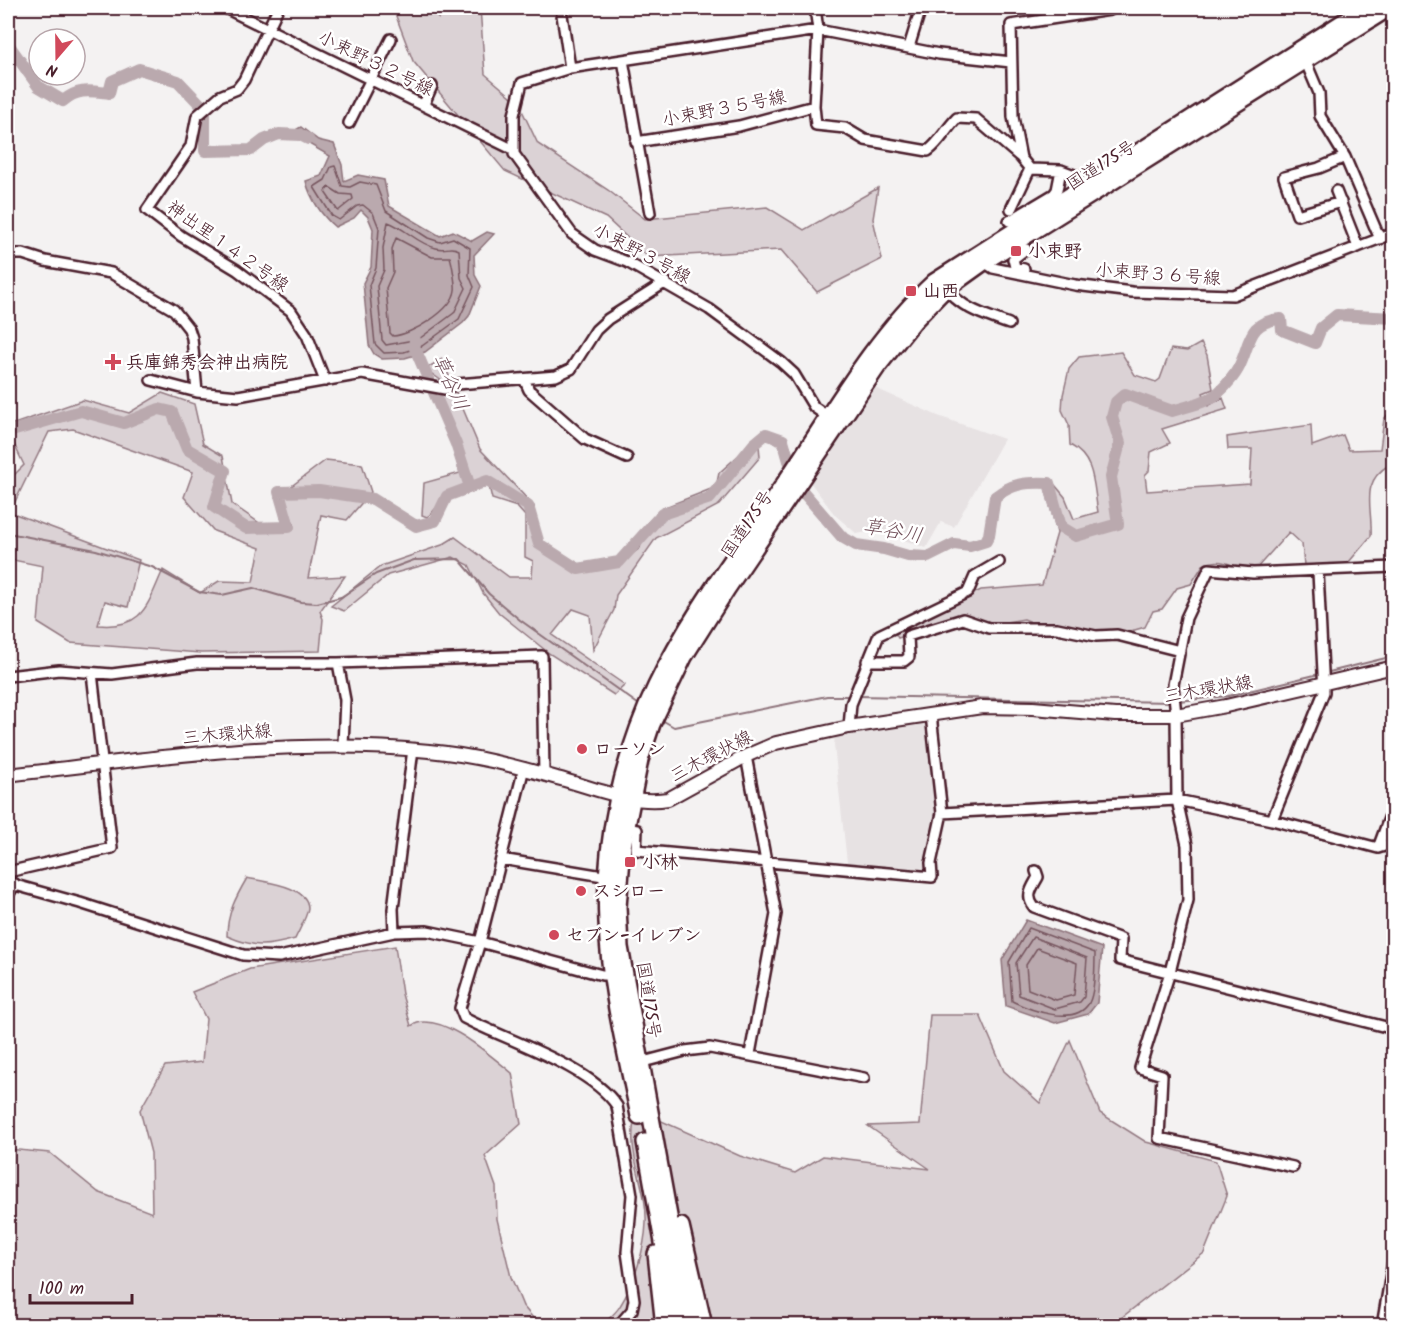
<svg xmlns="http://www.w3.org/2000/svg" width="1401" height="1333" font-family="Kalam,'Klee One',sans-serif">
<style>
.built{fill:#e7e2e3}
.green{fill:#dbd2d5;stroke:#927880;stroke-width:1.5;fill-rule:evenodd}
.water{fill:#baa9ae;stroke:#8d727a;stroke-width:1.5}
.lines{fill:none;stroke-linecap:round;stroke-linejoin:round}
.shore{stroke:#77565f;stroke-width:1.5}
.stream{stroke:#8d727a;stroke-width:2}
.river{stroke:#baa9ae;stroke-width:12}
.minor-casing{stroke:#4a1f2b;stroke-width:14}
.major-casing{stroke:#4a1f2b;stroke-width:16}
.highway-casing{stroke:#4a1f2b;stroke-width:20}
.minor{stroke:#fff;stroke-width:9}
.major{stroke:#fff;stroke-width:12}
.highway{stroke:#fff;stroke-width:15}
.poi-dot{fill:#d1495b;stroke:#fff;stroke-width:2}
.labels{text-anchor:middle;stroke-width:5;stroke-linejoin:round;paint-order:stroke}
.street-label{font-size:18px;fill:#4a1f2b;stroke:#fff}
.poi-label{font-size:18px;font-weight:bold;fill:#4a1f2b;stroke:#fff;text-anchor:start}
.water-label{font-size:20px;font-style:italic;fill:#714f59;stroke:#fff}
</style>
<rect width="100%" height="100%" fill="#f4f2f2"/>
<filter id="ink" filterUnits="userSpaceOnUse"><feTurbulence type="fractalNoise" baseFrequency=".0167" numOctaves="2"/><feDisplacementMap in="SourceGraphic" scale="12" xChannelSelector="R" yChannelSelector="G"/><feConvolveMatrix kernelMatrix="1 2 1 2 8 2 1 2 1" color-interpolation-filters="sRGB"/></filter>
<g filter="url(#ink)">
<!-- built -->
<path class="built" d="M875,388L938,416L1004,439L954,527L941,522L926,548L877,530L857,534L835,515L810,482Z
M928,720L940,805L930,870L847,862L834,745L835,736Z"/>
<!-- green -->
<path class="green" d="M393,8H429L438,18V8H480L485,74L518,102L538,144L608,190L645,219L767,207L804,230L878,188L873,219L882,259L817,292L781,250L648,257L606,218L505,171L413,61Z
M1201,343L1207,355L1213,389L1203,393L1208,406L1223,398L1227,409L1162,429L1170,443L1151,452L1149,471L1145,475L1147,491L1250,484L1252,449H1228L1227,437L1311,425L1312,446L1343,435L1349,450L1380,449L1384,419L1393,408L1388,455L1389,465C1359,483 1373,508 1371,536L1348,563L1338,567L1304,565L1302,544L1289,532L1255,570C1236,572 1224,554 1203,565L1191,584L1177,588L1162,609L1153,611L1145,627C1107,640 1067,630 1028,623L1029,621L1024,619L993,624L967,616L898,638L894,631L981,590L1042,585L1057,533L1043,479H1050L1065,497L1074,519L1098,512C1093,485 1096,459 1070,445L1069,425L1062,410L1063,395L1069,369L1079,357L1121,352L1135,375L1156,382L1160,379L1171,349L1187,351Z
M442,359L480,449L534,506C535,546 537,546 570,569L624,560L640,548L647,523L663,508L716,487L719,473L752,443L759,445L760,457L719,505L656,538L616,595L614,610L593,650L590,615L573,609L552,635L625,685L614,695L550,654L499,613L483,593L469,565L453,557L388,575L344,611L331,606L381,566L442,545L455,537L509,577H532L533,561L525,557V516L517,507L492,499L488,482L459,491H450C442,498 434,513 427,517L422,515L424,483L460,473L439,398L442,381L425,369Z
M162,393L194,404L203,444L223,456L232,504L261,524H294L281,494L326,460L362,464L371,492L347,520L321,515L308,578L345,576L320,611L323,619L320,651L201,653L70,643L38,623L43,566L8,559V481L24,465L13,442L8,444V423L14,424L83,400L129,413ZM73,429L193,472L184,497L214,531L260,548L253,582L219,581L200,593L163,570C147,605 144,629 98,625L105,601L128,607L139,560L10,512L49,432Z
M247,878C262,882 308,885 308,908C307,917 299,930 295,939C266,947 255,948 227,936C227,913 236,897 247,878Z
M395,946L402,994L411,1026C438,1008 491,1056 512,1073L521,1124L485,1156L496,1187L497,1219L511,1277L523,1306L539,1325H8V1149L50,1153L98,1192L152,1213L151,1153L140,1110L165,1066L202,1062L206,1019L192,992L250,969Z
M930,1015H980L1004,1071L1040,1103L1070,1040L1100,1113L1146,1142L1216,1161L1227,1196L1204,1253L1112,1325L601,1326C607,1320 616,1313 620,1306C634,1284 645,1249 646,1223C648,1185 623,1151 637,1110L740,1156L795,1173L823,1156L930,1169L868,1126L920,1124Z"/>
<!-- water -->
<path class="water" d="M301,127L318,140L334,144L342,165L344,181L358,175L384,180L389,206L440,236L453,231L472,241L487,232L494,234L474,255L475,275L481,286L469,316L463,323L425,352L405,358L382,359L374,354L369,345L363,283L371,267L373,229L368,217L361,210L354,218L335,227C322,216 310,198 306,181L321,176L330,156L295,136L292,132Z
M1026,920L1102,948L1097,1003L1088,1014L1055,1023L1006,1006L1002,960Z"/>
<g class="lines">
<!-- shore -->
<path class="shore" d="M335,166L342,186L350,187L360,182L376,185L386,211L428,238L440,242L453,238L470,248L469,275L474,287L459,319L422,346L404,352L384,353L375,344L369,285L376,268L379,228L373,213L363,205L357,206L339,220L332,216L314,187L325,180L331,167Z
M329,187L340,194L352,195L353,199L338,211L325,192Z
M388,222C405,228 418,244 436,248C446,251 450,245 459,250L461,278L466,288L454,313L419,339L386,345L382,340L377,286L384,270L383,248Z
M396,238L432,257H450C452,262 456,286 455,290C453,310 411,335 393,336L390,333L386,288L393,272L392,249Z
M1029,928L1095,953C1095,965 1095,992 1089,1003C1075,1027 1030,1010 1012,1001L1009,962Z
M1033,937L1087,958L1084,997L1080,1002L1055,1009L1019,995L1016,963Z
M1037,948L1077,963L1074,995L1056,1000L1028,989L1026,965Z"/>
<!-- stream -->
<path class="stream" d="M8,533L96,550L152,567L199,592L222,595L253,588L301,602L317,603L341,597L376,574L414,560L459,559L489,594L520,620L642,707
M1325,673L1394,656
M857,696L1172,702
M1178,701L1228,696L1319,674
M662,720L674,727L827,696H852"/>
<!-- river -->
<path class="river" d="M8,44L38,86L63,101C78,88 90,91 109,93L112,81L139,69L178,81L200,104L205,114V151L251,150L264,140L279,134L300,135L308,139
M415,340L414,346L456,444L470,487
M8,432L81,411L124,423L159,409L172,412L187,449L225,471L214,507L246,528L289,527L279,492L319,491L373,499L416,526L435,521L447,496L487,481L528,506L539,544L578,569L619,562L662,514L710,498L754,444L766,434L783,440L789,461
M804,493L842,537L856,545L884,549L908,556L928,557L954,544L970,546L986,541L989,535L995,497C1012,483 1027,482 1049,483L1061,527L1076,536L1118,524L1111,477L1120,443L1112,417L1116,402L1125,394L1172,411C1185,407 1210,402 1219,392C1226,386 1235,375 1239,367C1251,343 1247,321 1281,319L1282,330L1315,343L1321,328L1337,315L1394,318"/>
<!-- minor casing -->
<g class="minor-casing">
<path id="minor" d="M225,8L512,149
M278,8L244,80L237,89L220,96L197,116L191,146L147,210L181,236L237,270L291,311L307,335L325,381
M561,8L570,68
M909,47L921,8
M623,60L650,213
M1305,60L1319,93L1320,116L1345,157L1380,239
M424,104L432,86
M814,106L816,125L845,128L865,140L928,151C940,142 946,129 957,118L976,119L1019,156
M349,123L391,39
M636,142L739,126L814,106L818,30L815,8
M1030,169L1061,170
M1336,191L1358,247
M1341,202L1297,215L1284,177L1319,168L1345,157
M1011,209L1030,169L1021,158L1013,117L1011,25L1110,10
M1009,221L1054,194L1057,190L1061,170L1077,176L1086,188
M8,254H23L45,261L111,273L174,310L189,329L192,338L197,392
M984,262L993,268L1075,285L1132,292L1233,295L1394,233
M1024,269L1015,267L1013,259L1026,249
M946,289C966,311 983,314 1009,324
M151,380L197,392L238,396L362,374L445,389L457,384L556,376L571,369L596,330L608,319L666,282
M525,381L529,390L585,439L627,458
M831,419L814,407L794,374L781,362L709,309L627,262L595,250L572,234L514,154V115L522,83L570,68L818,30L939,54L1011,62
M867,661H904L909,657L908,636L963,619L989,628H1057L1096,636L1117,635L1180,651
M338,663L345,700L343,745
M8,676L59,670L112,674L197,663H338L542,656L544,774
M849,727L851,704L879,635L968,592L975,576L999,562
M746,756L776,914L750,1054
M524,768L480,942L460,1008L464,1018L472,1022C513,1042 592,1068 617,1106L632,1195L627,1252L634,1300L632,1310L618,1326
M942,813L1177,800L1272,820L1378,848L1394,843
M1272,820L1324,692L1318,572
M626,828L637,830L636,850L932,877L931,863L942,813L931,715
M1378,848L1394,805
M501,859L609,877
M1036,871L1038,877C1032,888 1025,896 1034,907L1121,939L1120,960L1394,1029
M8,872L112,848L92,673
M8,883L80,903L243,955L279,957L394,932L427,931L480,942L602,975H616
M8,895L15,884
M394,932L393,909L413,749
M639,1063L685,1051L710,1048L864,1078
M1293,1167L1159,1138L1162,1075L1140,1068L1170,972L1188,900L1187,845L1177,800L1176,715L1173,685L1186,618L1209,569L1253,573L1394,567
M1382,1326L1394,1256"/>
</g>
<!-- major casing -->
<g class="major-casing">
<path id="major" d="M8,775C147,759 288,737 429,751C473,755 515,766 557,778C592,787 631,805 668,799L746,756L776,743L849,727L982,707L1033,708L1115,715H1176L1226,706L1394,667"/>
</g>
<!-- highway casing -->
<g class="highway-casing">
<path id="highway" d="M639,1116C626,1052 609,987 607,922C603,843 622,757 656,686C690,615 740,550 784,484C830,416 873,338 934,282L1365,8
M645,1142L678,1326
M681,1226L704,1326
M656,1254L664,1326
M689,1326L620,947L618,907L623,846L640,760L652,724L684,657L727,589L878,366L914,321L942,292L984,262L1389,8"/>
</g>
<!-- minor -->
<use href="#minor" class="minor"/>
<!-- major -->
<use href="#major" class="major"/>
<!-- highway -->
<use href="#highway" class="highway"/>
</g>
</g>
<!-- markers -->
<g class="poi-dot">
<rect x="1010" y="245" width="12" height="12" rx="3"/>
<rect x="905" y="285" width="12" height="12" rx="3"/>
<path d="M110 353h6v6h6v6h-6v6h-6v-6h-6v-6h6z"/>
<circle cx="582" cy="749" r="6"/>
<rect x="624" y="856" width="12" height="12" rx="3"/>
<circle cx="581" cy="891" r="6"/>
<circle cx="554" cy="935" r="6"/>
</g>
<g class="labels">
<!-- street labels -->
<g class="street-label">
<text transform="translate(376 63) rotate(26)" y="6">小束野３２号線</text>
<text transform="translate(724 108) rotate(-11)" y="6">小束野３５号線</text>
<text transform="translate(1101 165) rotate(-32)" y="6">国道175号</text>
<text transform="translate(228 246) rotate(35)" y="6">神出里１４２号線</text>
<text transform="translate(642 253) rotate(28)" y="6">小束野３号線</text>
<text transform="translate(1158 274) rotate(4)" y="6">小束野３６号線</text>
<text transform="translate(747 524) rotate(-56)" y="6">国道175号</text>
<text transform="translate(1208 689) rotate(-10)" y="6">三木環状線</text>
<text transform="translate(227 734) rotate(-5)" y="6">三木環状線</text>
<text transform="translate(711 756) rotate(-28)" y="6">三木環状線</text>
<text transform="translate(649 1000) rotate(81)" y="6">国道175号</text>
</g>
<!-- poi labels -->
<g class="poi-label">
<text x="1028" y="257">小束野</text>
<text x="923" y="297">山西</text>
<text x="126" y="368">兵庫錦秀会神出病院</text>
<text x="594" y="755">ローソン</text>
<text x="642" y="868">小林</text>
<text x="593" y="897">スシロー</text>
<text x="566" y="941">セブン-イレブン</text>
</g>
<!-- water labels -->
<g class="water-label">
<text transform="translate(451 382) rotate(66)" y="7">草谷川</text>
<text transform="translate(893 530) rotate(10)" y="7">草谷川</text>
</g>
</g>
<!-- margin -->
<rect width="1401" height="1333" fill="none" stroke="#fff" stroke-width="30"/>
<rect x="15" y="15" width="1371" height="1303" fill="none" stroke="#4a1f2b" stroke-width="2" filter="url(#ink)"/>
<!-- north arrow -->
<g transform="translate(57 57) rotate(200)"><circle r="28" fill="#ffffff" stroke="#b7a5aa" stroke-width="1.5"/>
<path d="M0-4.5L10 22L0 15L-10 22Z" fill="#d1495b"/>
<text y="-9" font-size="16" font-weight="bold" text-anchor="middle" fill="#4a1f2b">N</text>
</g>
<!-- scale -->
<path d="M30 1294v9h102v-9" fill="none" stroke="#4a1f2b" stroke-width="3"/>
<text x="39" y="1294" font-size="18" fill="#4a1f2b" stroke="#ffffff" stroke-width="4.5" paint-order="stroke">100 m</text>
</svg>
